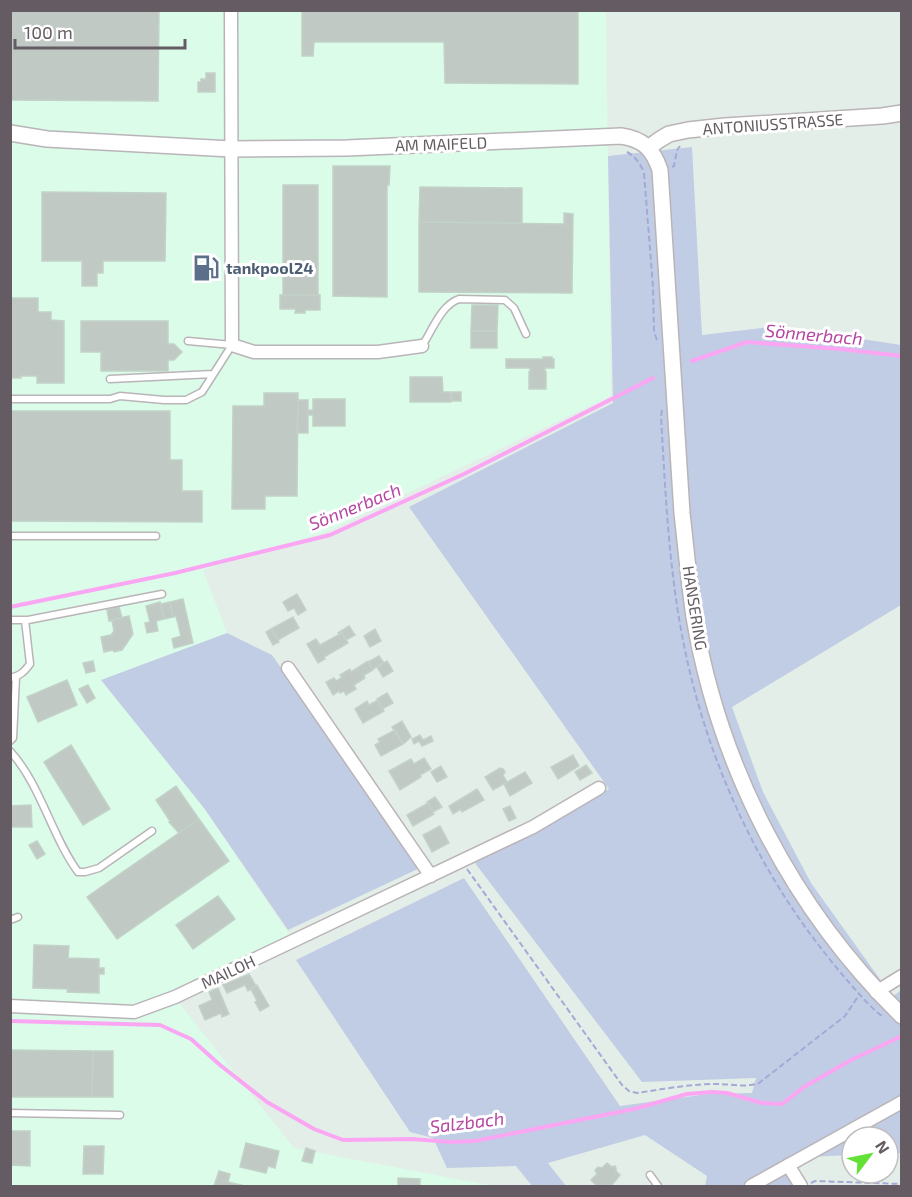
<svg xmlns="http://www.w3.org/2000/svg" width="912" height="1197" font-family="'Exo 2',sans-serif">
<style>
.commercial{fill:#dafce9}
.green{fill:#c1cde4}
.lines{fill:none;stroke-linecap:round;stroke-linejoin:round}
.stream{stroke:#fba6f3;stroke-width:4}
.building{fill:#c0c9c4;stroke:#c2d2c8;stroke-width:1.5}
.service-casing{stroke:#bab4b8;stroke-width:9}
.minor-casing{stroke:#bab4b8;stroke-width:15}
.tertiary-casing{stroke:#bab4b8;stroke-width:18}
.path{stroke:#a5a9d6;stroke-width:2;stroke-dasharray:6 3;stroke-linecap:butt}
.service{stroke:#fff;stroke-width:6}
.minor{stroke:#fff;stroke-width:12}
.tertiary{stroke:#fff;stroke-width:15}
.labels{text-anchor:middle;stroke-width:6;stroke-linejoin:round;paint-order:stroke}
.street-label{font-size:16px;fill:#645c62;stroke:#fff}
.service-label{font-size:16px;font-weight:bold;fill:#4e5e75;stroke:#fff;text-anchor:start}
.water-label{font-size:18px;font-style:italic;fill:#b546a2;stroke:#fff}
</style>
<rect width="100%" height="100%" fill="#e4eee8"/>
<!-- commercial -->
<path class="commercial" d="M10,11H606L611,396L324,533L203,570L227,633L101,680L204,808L294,941L175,998L294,1148L493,1186H11Z"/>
<!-- green -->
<path class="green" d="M692,147L702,335L779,326L901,345V605L732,707L763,792L811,883L882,982L891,998L901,990V1153L888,1154V1137H852V1155L787,1158L794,1186H705L707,1176L645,1135L548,1163L566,1186H532L516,1166L447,1168L433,1138L410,1132L296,960L464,878L620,1106L708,1094L752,1093L756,1078L642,1082L475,863L609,789L409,507L613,403L608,156Z
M227,633L272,655L422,867L288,930L204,808L101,680Z"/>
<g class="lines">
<!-- stream -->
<path class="stream" d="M692,361L747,342L840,349L902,356
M10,607L175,573L330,535L464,474L653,378
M10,1021L160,1025L191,1039L220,1065L267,1102L314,1129L343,1140L412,1139L451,1142L475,1141L634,1109L687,1094L712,1092L727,1093L762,1103L782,1104L804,1087L851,1060L902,1036"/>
</g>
<!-- building -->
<path class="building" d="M10,10H159L158,101L10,100Z
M302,10H578V84L445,83L444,42H314L313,56H302Z
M206,73H215V92H198V82H201V79H206Z
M333,166H390L389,185H387V297L333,296Z
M283,185H318V295H283Z
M420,187L522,188V223L419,222Z
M42,192L166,193L165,261H103V273H97V286H82V261H42Z
M564,213L573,214L572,293L419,292V222L564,224Z
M280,295H320V310H305V313H295L296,309H280Z
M10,298H38V312H51V320L64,321V383H37V376H21V378H10Z
M472,305H498L497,331H471Z
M81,321H168V344H174L182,352L174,360H168V371H101V352H81Z
M471,331H497V348H471Z
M543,357H552V359H554V368H545V372H546V389H529V372H530V368H506V359H543Z
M410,377H442L443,392H451V402H410Z
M451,392H461V401H451Z
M264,393H298L297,496H265V509H232L233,406H264Z
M313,399H345V426H313V415H308V410H313Z
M298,400H308V433H297Z
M10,411H170V460H182V491H202V522L10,521Z
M297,594L306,610L298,615L294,608L288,611L283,602Z
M183,599L193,643L174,648L172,639L181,636L176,616L173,617L170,602Z
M160,602L164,619L156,621L158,631L147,633L145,623L150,622L146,606Z
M170,602L173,617L164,619L161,604Z
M119,607L122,618L109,621L107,610Z
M129,616L133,634L122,650L114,652L113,650L104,652L101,637L111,635L114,631L112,620Z
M293,617L299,628L278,640L271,629Z
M349,626L355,635L346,640L342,633L339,634L338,633Z
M271,629L279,642L273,645L266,632Z
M375,629L381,641L370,647L364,636Z
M342,633L348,643L324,657L325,659L318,663L307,644L316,639L320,645Z
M379,656L384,663L373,669L368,662Z
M93,661L95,671L86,673L83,663Z
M368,661L373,670L364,675L365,678L354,685L356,689L346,695L344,691L340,693L339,691L333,695L326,682L334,678L336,681L342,677L340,675L350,669L351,672Z
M387,661L393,671L383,677L377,667Z
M67,680L77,705L38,722L27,697Z
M88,685L95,698L87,703L79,689Z
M387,693L393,703L382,709L377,699Z
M378,700L384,711L363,723L355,709L367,701L369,705Z
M402,721L411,737L403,744L392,727Z
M395,730L403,744L381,756L375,745L380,742L378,739Z
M420,735L423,740L431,736L433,741L422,746L419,741L414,744L412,739Z
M71,745L110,809L83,825L44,762Z
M573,755L579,766L558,779L551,767Z
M424,758L431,769L420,775L421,777L400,790L389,771L411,759L414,764Z
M586,765L592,773L580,780L575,772Z
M441,766L447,777L437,782L431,772Z
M500,768L503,769L505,772L503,775L507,782L493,790L485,777Z
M525,772L532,783L510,796L504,784Z
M176,786L199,819L179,833L169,822L170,821L156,800Z
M477,789L484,800L462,812L461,809L453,814L449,806Z
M435,797L442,807L433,812L427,802Z
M428,803L434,814L413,826L407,815Z
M31,805L32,827H10V806Z
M510,806L516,818L509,821L503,809Z
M199,819L229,861L117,939L87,897Z
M440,826L449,843L432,852L423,835Z
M37,841L45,854L37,859L29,845Z
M218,896L235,919L193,949L176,925Z
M34,945L69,946L68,958L99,959V968H104V974H99V993L67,992L68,989L33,988Z
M249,974L256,986L248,991L245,985L227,993L223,985Z
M257,985L269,1006L260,1011L255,1002L257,1001L251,989Z
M218,988L229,1014L222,1017L221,1013L205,1020L199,1006L212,1000L209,992Z
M10,1050L93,1051L92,1097H10Z
M93,1051H113V1097H92Z
M10,1131H30V1166L10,1165Z
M246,1143L279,1151L275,1168L268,1166L266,1173L240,1167Z
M84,1146H104L103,1174H83Z
M306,1148L315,1151L312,1163L302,1161Z
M607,1163L612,1167L615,1166L616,1168V1171L620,1175L612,1185L597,1186L591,1180L597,1174L595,1170L598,1167L602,1168Z
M219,1171L230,1174L228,1182L245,1186H214Z
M398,1178L420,1179V1186H398Z"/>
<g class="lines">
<!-- service casing -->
<g class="service-casing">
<path id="service" d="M422,346C432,331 441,305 459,299L505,300L514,308L526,334
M110,379L213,374
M10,399H110L120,396L164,400H186L202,392L232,345L188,341
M10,536H156
M10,620H28L162,594
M10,678C20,676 24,672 30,664L25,620
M10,741L13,738L16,677
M10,751C41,785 51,835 78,872H85L99,868L152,831
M10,920L18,917
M10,1113L120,1115
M650,1175L658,1186"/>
</g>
<!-- minor casing -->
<g class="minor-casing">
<path id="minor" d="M231,10L232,345L254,352H378L422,346
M288,668L431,876
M876,992L902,976
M10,1006L134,1012L175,997L533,827L599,788
M788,1165L801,1186
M751,1186L902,1102"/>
</g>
<!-- tertiary casing -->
<g class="tertiary-casing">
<path id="tertiary" d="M10,133L47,139L231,149L347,148L621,136C643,139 653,149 660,170L682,513C686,548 689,583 694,617C719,767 793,910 902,1016
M648,148L659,140L669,134L688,130L725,126L882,116L902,113"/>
</g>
<!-- path -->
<path class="path" d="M627,152C635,156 640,164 644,172
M672,167L674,166L677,150L680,146
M644,173L653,287L654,332L657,340
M662,410L661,416C665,485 668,555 680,624C699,734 742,840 808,931C822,950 837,969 853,987C862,997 871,1008 882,1016
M467,869L622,1085L629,1091L637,1093C663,1089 690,1084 717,1084C731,1084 746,1088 759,1083L845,1016L859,995
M811,1183L815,1181L902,1184"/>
<!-- service -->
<use href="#service" class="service"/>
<!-- minor -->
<use href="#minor" class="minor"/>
<!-- tertiary -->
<use href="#tertiary" class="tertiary"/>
</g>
<!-- icons -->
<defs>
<g id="fuel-bare" transform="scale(2.07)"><path d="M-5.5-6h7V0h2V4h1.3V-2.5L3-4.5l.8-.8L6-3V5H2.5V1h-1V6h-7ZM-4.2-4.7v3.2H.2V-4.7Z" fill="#5c6f8a" stroke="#fff" stroke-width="2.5" paint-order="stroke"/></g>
</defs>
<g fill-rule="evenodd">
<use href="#fuel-bare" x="206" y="268"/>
</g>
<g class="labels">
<!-- street labels -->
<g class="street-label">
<text transform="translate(773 124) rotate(-4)" y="6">ANTONIUSSTRASSE</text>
<text transform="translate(441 144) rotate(-2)" y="6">AM MAIFELD</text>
<text transform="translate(695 608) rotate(81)" y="6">HANSERING</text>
<text transform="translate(228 972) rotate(-25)" y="6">MAILOH</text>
</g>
<!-- service labels -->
<g class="service-label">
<text x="226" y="274">tankpool24</text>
</g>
<!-- water labels -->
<g class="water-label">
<text transform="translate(814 335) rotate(5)" y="6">Sönnerbach</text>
<text transform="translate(355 507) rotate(-22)" y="6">Sönnerbach</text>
<text transform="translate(467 1123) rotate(-7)" y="6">Salzbach</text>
</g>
</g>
<!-- border -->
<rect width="912" height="1197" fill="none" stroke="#645c62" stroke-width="24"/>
<!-- north arrow -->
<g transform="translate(870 1155) rotate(58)"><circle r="28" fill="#ffffff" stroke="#c1bec0" stroke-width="1.5"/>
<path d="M0-4.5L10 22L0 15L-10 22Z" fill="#63e236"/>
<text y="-9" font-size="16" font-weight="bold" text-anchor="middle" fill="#645c62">N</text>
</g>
<!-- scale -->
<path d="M15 39v9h170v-9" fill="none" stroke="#645c62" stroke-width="3"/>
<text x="24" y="39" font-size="18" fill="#645c62" stroke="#ffffff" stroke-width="4.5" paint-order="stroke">100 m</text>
</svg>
